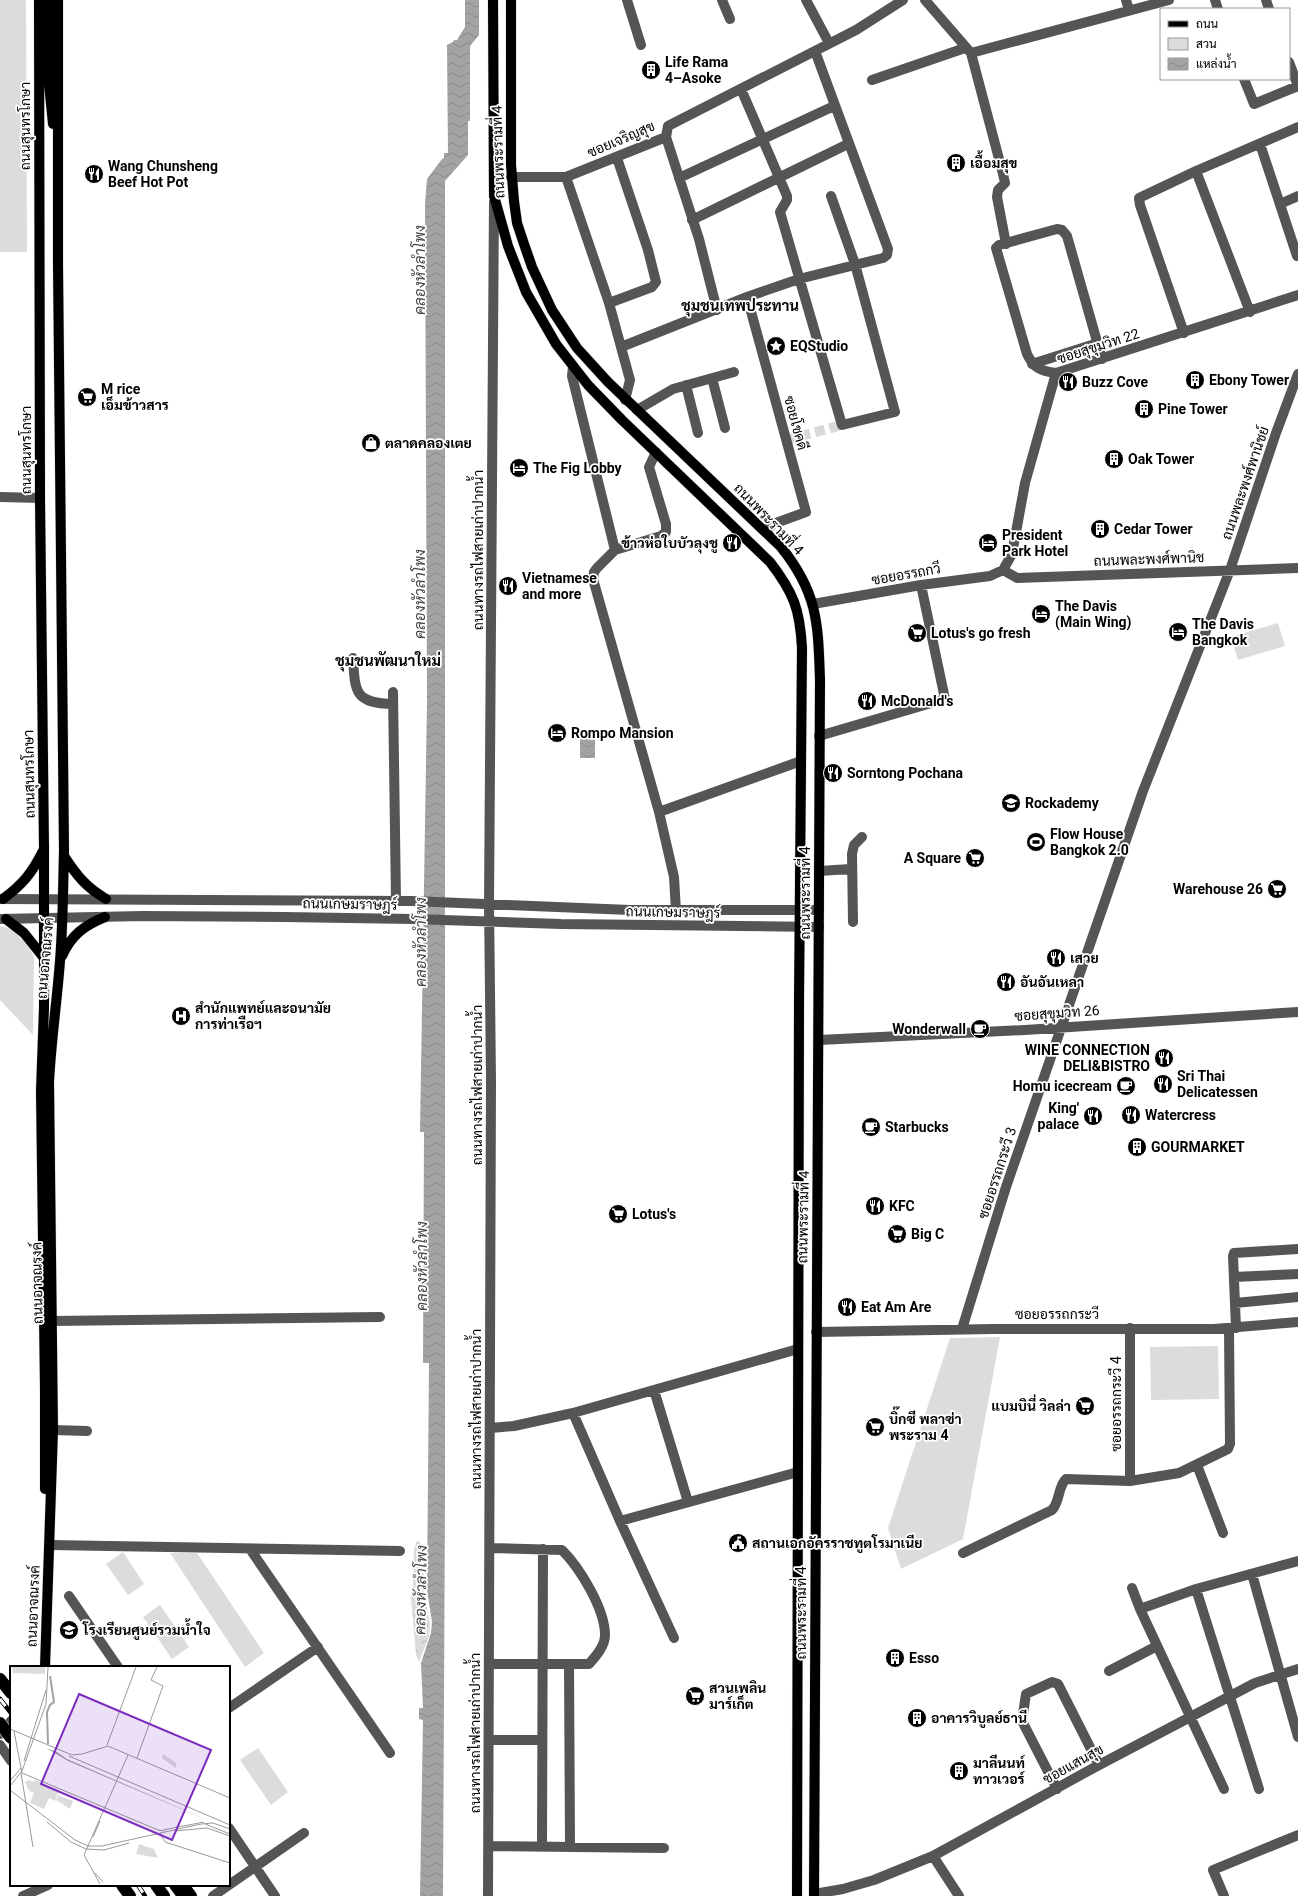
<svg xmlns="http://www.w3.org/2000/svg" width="1298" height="1896" font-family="Roboto,Sarabun,sans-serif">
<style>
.green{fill:#dcdcdc}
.forest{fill:url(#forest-crowns)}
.water{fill:url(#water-waves)}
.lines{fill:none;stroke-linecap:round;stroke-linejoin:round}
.minor-tunnel{stroke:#d9d9d9;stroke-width:10;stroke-dasharray:10 5;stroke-linecap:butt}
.major-casing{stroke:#dbdbdb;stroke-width:11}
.highway-casing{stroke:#dbdbdb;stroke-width:13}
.minor{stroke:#555;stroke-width:10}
.major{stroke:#000;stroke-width:10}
.highway{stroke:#000;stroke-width:12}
.rail-casing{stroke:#000;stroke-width:4.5}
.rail{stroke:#fff;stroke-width:3;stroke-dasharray:9;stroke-linecap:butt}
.highway-bridge-casing{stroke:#dbdbdb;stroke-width:13;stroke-linecap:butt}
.highway-bridge{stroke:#000;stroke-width:12}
.labels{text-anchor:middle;stroke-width:3.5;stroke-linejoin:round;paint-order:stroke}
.poi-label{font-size:14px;font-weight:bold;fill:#000;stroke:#fff;text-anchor:start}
.street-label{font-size:14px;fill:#000;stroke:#fff}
.water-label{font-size:15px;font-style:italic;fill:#444;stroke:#fff}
.neighbourhood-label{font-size:15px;font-weight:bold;fill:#000;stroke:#fff}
.inset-river{fill:none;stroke:#a3a3a3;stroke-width:2}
.inset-road{fill:none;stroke:#999;stroke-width:1}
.view{fill:#7b2cbf;fill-opacity:0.15;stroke:#7b2cbf;stroke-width:2}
.inset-edge{fill:none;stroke:#000;stroke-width:2}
</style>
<defs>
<pattern id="forest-crowns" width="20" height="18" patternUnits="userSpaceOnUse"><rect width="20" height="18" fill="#dcdcdc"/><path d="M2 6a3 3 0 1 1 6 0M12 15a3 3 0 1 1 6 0" fill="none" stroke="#bbb"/></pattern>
<pattern id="water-waves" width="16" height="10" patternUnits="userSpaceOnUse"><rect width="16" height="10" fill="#a3a3a3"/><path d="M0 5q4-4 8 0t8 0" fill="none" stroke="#8b8b8b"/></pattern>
</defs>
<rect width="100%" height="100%" fill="#fff"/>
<!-- green -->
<path class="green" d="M0,0H26L27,252H0Z
M1278,623L1285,646L1238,660L1231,637Z
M0,926C15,927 28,945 34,957L33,1035L0,1000Z
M1000,1337L963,1539L901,1569L888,1528L950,1338Z
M1218,1346L1219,1399L1151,1400L1150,1347Z
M123,1552L144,1584L128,1595L106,1564Z
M170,1553H197L264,1653L245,1667Z
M160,1605L189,1647L172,1659L143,1617Z
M258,1748L288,1792L271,1805L240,1760Z"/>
<!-- forest -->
<path class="forest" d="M417,1541L420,1542L423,1549L424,1593L430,1624L429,1636L419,1662L416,1655L411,1598L413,1586L414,1549Z"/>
<!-- water -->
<path class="water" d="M465,0H479V35L470,46V121H468V155L445,181V1499L443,1896H420L423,1720L419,1719V1708H423L421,1663L431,1633L432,1622L427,1590L429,1363H423L424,1132H420L427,702L425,204L427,179L442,159L444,158V153H448L447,45L453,42L454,40H457L465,27Z
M580,729H595V758H580Z"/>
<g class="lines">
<!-- minor-tunnel -->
<path class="minor-tunnel" d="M786,440L842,425"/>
<!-- major casing -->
<g class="major-casing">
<path id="major" d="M39,0L40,498L44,848V1008L41,1091L45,1388V1489
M49,0V84L53,124
M493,0L494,196L508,246L526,292L556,344L588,385L622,420L770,562C794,593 800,610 802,648L799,1001L797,1896
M511,0V165L514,201L517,223L524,244L532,267L552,310L577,348L608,382L781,547C818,593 818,623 820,680L814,1896
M64,856C77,876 86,887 106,899
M3,899C23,884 32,873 43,851
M6,919L24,933L44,958
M62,956C71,935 85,925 105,917
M45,1667L53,1430L49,1082C51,1042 57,1001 60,961C63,924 63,888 64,851L58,264V0
M174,1885L182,1896
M184,1885L192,1896"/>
</g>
<!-- highway casing -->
<g class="highway-casing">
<path id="highway" d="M0,1679L11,1693
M122,1885L130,1896
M156,1885L164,1896"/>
</g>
<!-- minor -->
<path class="minor" d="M627,0L641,45
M722,0L730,19
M806,0L829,43
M925,0L971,53L1003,174L1005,183L998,190L997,197L1006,244
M1126,0L1129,10
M1215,0L1218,9
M1266,0L1269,9
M971,53L1169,0
M1289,62L1298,86
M1244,79L1254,104L1298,86
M872,80L965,48
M741,89L787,196V200L780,212L842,425L895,412L855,264L831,196
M666,137L699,239L717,310
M1260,144L1297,256
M1196,171L1250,312
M511,177H566L666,137L668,126L856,30L903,0
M566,177L609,303L630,380L625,400
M679,178L834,106
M1280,204L1298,196
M692,220L848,144
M747,297L806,512L773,524L765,531
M609,303L652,287L656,282L648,250L617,158
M1184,333L1140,205L1139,198L1196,171L1298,127
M621,347L747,297L799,279L883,258L887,255L888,249L815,51
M1032,364L1098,343
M573,367L572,376L615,550
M1056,373C1040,371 1034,368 1027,354L996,248L999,245L1057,229L1062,230L1067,236L1102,359
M712,378L725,428
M686,385L698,433
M637,410L673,389L734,372
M656,452L649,467L666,524V532L661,536L615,550L597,568L594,572L593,579L659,812L674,877L676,911
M0,497L40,498
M1003,570L1017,578L1298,568
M813,604L921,585L990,576L1003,570L1012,554L1025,483L1056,373L1298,295
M353,658C355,693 355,703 393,704
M393,692L396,901
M819,736L945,699L921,585
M659,812L801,761
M819,871L851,869
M0,899L411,901L630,910H819
M0,919L143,916L283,917L413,919L561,924L819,927
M853,922L852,854L854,845L862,837
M819,1040L1025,1030L1298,1012
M1234,1277L1298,1274
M1235,1303L1298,1297
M52,1321L380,1317
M1130,1328V1481
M1236,1328L1233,1256L1234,1253L1298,1249
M962,1329L1006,1187L1143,791L1230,570L1276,433L1298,374
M816,1332L994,1329H1214L1298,1322
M654,1390L688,1502
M573,1413L620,1521L674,1638
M491,1428L514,1426L573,1413L798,1349
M53,1430L87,1431
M1197,1465L1223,1533
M620,1521L798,1472
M50,1545L400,1551
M250,1549L390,1753
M963,1553L1052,1510C1060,1502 1058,1486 1066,1479L1130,1481L1179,1473L1228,1449L1230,1444L1229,1328
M1252,1574L1298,1737
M1132,1588L1140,1609L1224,1789
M1196,1589L1259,1789
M69,1596L118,1667
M1140,1609L1196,1589L1298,1561
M489,1664H589C596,1656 605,1646 605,1635C605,1609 580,1568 562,1550L490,1548
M569,1664L570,1846
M1109,1671L1157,1646
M229,1708L318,1647
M0,1734L11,1721
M489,1740H542
M0,1745L11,1761
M1057,1789L1022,1721L1026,1694L1052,1682L1058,1684L1099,1765
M229,1828L275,1896
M489,1846L664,1848
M542,1846L543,1549
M933,1856L959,1896
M229,1885L304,1833
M814,1894L843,1889L874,1880L933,1856L1099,1765L1255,1683L1298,1669
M23,1896L48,1885
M213,1896L229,1885
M488,1896L491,1080L489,904L494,202
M1224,1896L1213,1870L1298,1835"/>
<!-- major -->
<use href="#major" class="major"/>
<!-- highway -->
<use href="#highway" class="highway"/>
<!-- rail casing -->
<g class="rail-casing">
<path id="rail" d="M0,1699L11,1713
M138,1885L145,1896"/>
</g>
<!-- rail -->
<use href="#rail" class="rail"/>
<!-- highway-bridge casing -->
<g class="highway-bridge-casing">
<path id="highway-bridge" d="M0,1723L11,1738"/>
</g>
<!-- highway-bridge -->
<use href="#highway-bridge" class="highway-bridge"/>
</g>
<!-- icons -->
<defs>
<g id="building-disc" transform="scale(1)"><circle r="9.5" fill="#000" stroke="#fff"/><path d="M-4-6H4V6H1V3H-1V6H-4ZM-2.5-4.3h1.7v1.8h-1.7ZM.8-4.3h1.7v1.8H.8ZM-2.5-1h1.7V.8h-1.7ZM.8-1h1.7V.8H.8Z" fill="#fff"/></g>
<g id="restaurant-disc" transform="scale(1)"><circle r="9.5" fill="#000" stroke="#fff"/><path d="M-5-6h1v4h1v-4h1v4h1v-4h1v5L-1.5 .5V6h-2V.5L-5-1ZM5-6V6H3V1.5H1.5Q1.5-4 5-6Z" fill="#fff"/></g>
<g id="sight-disc" transform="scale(1)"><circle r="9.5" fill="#000" stroke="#fff"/><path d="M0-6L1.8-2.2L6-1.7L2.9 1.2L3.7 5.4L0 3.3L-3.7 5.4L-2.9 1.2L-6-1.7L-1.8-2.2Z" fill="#fff"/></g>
<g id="supermarket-disc" transform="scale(1)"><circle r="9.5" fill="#000" stroke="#fff"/><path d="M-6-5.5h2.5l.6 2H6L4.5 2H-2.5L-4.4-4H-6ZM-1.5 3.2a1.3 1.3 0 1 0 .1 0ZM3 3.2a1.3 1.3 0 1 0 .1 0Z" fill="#fff"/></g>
<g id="shop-disc" transform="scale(1)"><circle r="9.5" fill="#000" stroke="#fff"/><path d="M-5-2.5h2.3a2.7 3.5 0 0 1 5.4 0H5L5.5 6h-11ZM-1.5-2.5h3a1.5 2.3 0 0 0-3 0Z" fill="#fff"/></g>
<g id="hotel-disc" transform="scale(1)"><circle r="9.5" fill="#000" stroke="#fff"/><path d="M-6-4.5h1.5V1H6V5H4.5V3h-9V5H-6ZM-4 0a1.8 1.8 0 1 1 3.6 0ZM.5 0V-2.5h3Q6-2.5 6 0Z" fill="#fff"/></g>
<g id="school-disc" transform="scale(1)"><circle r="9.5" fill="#000" stroke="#fff"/><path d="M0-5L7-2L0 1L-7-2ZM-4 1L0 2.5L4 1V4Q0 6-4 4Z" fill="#fff"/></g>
<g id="stadium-disc" transform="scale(1)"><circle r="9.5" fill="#000" stroke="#fff"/><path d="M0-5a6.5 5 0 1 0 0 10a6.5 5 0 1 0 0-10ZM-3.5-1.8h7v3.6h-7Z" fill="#fff"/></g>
<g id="hospital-disc" transform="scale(1)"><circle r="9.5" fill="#000" stroke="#fff"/><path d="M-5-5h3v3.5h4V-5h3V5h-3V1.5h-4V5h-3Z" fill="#fff"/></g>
<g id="cafe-disc" transform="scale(1)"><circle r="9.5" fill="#000" stroke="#fff"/><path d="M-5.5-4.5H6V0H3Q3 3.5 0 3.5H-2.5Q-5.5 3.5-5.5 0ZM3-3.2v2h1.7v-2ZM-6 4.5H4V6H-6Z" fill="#fff"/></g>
<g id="civic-disc" transform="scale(1)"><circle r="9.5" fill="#000" stroke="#fff"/><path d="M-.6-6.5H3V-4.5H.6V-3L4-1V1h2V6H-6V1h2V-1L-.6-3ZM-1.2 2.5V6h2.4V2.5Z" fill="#fff"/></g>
</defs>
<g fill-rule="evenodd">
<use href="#building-disc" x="651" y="70"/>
<use href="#building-disc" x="956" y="163"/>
<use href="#restaurant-disc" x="94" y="174"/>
<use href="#sight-disc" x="776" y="346"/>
<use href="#building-disc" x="1195" y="380"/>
<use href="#restaurant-disc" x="1068" y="382"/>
<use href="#supermarket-disc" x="87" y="397"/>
<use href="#building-disc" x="1144" y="409"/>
<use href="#shop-disc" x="371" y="443"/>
<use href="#building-disc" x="1114" y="459"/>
<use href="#hotel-disc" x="519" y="468"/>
<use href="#building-disc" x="1100" y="529"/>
<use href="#restaurant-disc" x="732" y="543"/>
<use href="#hotel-disc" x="988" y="543"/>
<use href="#restaurant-disc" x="508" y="586"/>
<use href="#hotel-disc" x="1041" y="614"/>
<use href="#hotel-disc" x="1178" y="632"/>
<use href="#supermarket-disc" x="917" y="633"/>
<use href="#restaurant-disc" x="867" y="701"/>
<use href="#hotel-disc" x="557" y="733"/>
<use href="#restaurant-disc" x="833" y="773"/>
<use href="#school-disc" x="1011" y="803"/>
<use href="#stadium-disc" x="1036" y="842"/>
<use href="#supermarket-disc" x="975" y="858"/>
<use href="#supermarket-disc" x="1277" y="889"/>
<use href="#restaurant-disc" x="1056" y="958"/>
<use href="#restaurant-disc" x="1006" y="982"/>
<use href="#hospital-disc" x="181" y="1016"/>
<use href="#cafe-disc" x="980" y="1029"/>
<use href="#restaurant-disc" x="1164" y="1058"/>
<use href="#restaurant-disc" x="1163" y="1084"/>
<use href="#cafe-disc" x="1126" y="1086"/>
<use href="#restaurant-disc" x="1131" y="1115"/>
<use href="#restaurant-disc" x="1093" y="1116"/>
<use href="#cafe-disc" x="871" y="1127"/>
<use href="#building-disc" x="1137" y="1147"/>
<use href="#restaurant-disc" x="875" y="1206"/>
<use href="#supermarket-disc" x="618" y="1214"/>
<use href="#supermarket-disc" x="897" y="1234"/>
<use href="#restaurant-disc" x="847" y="1307"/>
<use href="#supermarket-disc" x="1085" y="1406"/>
<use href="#supermarket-disc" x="875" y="1427"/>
<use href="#civic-disc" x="738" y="1543"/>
<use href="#school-disc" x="69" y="1630"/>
<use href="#building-disc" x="895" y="1658"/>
<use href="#supermarket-disc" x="695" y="1696"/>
<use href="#building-disc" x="917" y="1718"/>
<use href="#building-disc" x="959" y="1771"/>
</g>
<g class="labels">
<!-- poi labels -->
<g class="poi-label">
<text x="665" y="67">Life Rama<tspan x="665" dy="16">4–Asoke</tspan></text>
<text x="970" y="168">เอื้อมสุข</text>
<text x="108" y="171">Wang Chunsheng<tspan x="108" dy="16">Beef Hot Pot</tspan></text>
<text x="790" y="351">EQStudio</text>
<text x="1209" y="385">Ebony Tower</text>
<text x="1082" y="387">Buzz Cove</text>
<text x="101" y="394">M rice<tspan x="101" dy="16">เอ็มข้าวสาร</tspan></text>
<text x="1158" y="414">Pine Tower</text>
<text x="385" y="448">ตลาดคลองเตย</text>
<text x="1128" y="464">Oak Tower</text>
<text x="533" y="473">The Fig Lobby</text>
<text x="1114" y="534">Cedar Tower</text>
<text x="1002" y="540">President<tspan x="1002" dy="16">Park Hotel</tspan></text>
<text x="718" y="548" text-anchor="end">ข้าวห่อใบบัวลุงชู</text>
<text x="522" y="583">Vietnamese<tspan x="522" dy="16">and more</tspan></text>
<text x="1055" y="611">The Davis<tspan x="1055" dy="16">(Main Wing)</tspan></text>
<text x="1192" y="629">The Davis<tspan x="1192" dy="16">Bangkok</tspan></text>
<text x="931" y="638">Lotus's go fresh</text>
<text x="881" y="706">McDonald's</text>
<text x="571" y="738">Rompo Mansion</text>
<text x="847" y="778">Sorntong Pochana</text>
<text x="1025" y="808">Rockademy</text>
<text x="1050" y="839">Flow House<tspan x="1050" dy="16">Bangkok 2.0</tspan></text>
<text x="961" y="863" text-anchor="end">A Square</text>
<text x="1263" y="894" text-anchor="end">Warehouse 26</text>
<text x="1070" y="963">เสวย</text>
<text x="1020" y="987">อันอันเหลา</text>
<text x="195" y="1013">สำนักแพทย์และอนามัย<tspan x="195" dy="16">การท่าเรือฯ</tspan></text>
<text x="966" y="1034" text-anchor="end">Wonderwall</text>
<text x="1150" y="1055" text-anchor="end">WINE CONNECTION<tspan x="1150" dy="16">DELI&amp;BISTRO</tspan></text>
<text x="1177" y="1081">Sri Thai<tspan x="1177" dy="16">Delicatessen</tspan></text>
<text x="1112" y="1091" text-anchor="end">Homu icecream</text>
<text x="1079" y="1113" text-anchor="end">King'<tspan x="1079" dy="16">palace</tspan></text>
<text x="1145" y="1120">Watercress</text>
<text x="885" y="1132">Starbucks</text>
<text x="1151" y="1152">GOURMARKET</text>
<text x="889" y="1211">KFC</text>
<text x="632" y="1219">Lotus's</text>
<text x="911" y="1239">Big C</text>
<text x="861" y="1312">Eat Am Are</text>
<text x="1071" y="1411" text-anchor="end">แบมบินี่ วิลล่า</text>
<text x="889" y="1424">บิ๊กซี พลาซ่า<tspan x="889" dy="16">พระราม 4</tspan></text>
<text x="752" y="1548">สถานเอกอัครราชทูตโรมาเนีย</text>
<text x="83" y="1635">โรงเรียนศูนย์รวมน้ำใจ</text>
<text x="909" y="1663">Esso</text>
<text x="709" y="1693">สวนเพลิน<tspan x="709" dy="16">มาร์เก็ต</tspan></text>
<text x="931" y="1723">อาคารวิบูลย์ธานี</text>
<text x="973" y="1768">มาลีนนท์<tspan x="973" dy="16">ทาวเวอร์</tspan></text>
</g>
<!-- street labels -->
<g class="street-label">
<text transform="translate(25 126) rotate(-90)" y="5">ถนนสุนทรโกษา</text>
<text transform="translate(621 139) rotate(-23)" y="5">ซอยเจริญสุข</text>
<text transform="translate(498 152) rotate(-92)" y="5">ถนนพระรามที่ 4</text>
<text transform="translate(1098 346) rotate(-18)" y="5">ซอยสุขุมวิท 22</text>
<text transform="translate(796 423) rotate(75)" y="5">ซอยโชคดี</text>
<text transform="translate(26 450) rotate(-90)" y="5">ถนนสุนทรโกษา</text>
<text transform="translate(1245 483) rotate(-71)" y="5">ถนนพละพงศ์พานิชย์</text>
<text transform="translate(769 519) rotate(46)" y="5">ถนนพระรามที่ 4</text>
<text transform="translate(478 550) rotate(-90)" y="5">ถนนทางรถไฟสายเก่าปากน้ำ</text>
<text transform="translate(1149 559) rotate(-2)" y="5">ถนนพละพงศ์พานิช</text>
<text transform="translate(906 574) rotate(-10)" y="5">ซอยอรรถกวี</text>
<text transform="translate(29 774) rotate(-91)" y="5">ถนนสุนทรโกษา</text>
<text transform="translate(805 893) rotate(-90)" y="5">ถนนพระรามที่ 4</text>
<text transform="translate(350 904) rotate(1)" y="5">ถนนเกษมราษฎร์</text>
<text transform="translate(673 912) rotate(1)" y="5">ถนนเกษมราษฎร์</text>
<text transform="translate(45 958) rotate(-85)" y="5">ถนนอาจณรงค์</text>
<text transform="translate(1057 1013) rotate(-4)" y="5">ซอยสุขุมวิท 26</text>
<text transform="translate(477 1085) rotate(-90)" y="5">ถนนทางรถไฟสายเก่าปากน้ำ</text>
<text transform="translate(997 1173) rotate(-72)" y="5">ซอยอรรถกระวี 3</text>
<text transform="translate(803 1217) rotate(-89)" y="5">ถนนพระรามที่ 4</text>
<text transform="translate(37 1283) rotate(-91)" y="5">ถนนอาจณรงค์</text>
<text x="1057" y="1319">ซอยอรรถกระวี</text>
<text transform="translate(1116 1404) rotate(-90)" y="5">ซอยอรรถกระวี 4</text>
<text transform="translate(476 1409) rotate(-90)" y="5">ถนนทางรถไฟสายเก่าปากน้ำ</text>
<text transform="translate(33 1606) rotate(-88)" y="5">ถนนอาจณรงค์</text>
<text transform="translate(801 1613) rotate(-90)" y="5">ถนนพระรามที่ 4</text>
<text transform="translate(475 1733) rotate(-90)" y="5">ถนนทางรถไฟสายเก่าปากน้ำ</text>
<text transform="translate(1073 1764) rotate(-29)" y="5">ซอยแสนสุข</text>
</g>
<!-- water labels -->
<g class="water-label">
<text transform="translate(420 270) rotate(-90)" y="5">คลองหัวลำโพง</text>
<text transform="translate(420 594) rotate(-90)" y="5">คลองหัวลำโพง</text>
<text transform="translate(421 942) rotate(-90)" y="5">คลองหัวลำโพง</text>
<text transform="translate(422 1266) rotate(-90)" y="5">คลองหัวลำโพง</text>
<text transform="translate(421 1590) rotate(-89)" y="5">คลองหัวลำโพง</text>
</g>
<!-- neighbourhood labels -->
<g class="neighbourhood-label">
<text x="740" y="311">ชุมชนเทพประทาน</text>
<text x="388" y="666">ชุมชนพัฒนาใหม่</text>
</g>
</g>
<!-- overview -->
<g transform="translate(10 1666)">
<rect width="220" height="220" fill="#fff"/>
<path d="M2,1H35V8L3,7ZM153,88L166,97V102L152,92ZM19,114L24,116L25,114L49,124L45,135L39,132L34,143L20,137L24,127L19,125L15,116ZM48,129L63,135L60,143L46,134ZM129,178L144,183L148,192L126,188Z" fill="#dcdcdc"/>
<path d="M36,82L47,86L57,93L202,156L58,95Z" fill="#a3a3a3"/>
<path class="inset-river" d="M38,78L37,46L40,39L44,36L40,10"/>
<path class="inset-road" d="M0,63L62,89L72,88L98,80L220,132M4,65L12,107L148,164L154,165M97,79L126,1M59,90L220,159M127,92L153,20L141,14L147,1M14,95L36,24M11,107L23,181M0,115L11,102M0,120L12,105L36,38L38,1M0,124L65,174L78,180H92L191,158L203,157L220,163M37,156L61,176L76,183L94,184L119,177M195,158L220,168M153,164L194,156M165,165L197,162L220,170M150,167L155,176L220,197M83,171L90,155M85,207L93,216M90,218L74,189L118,89"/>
<path class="view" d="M69,28L201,84L162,174L31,118Z"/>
<rect width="220" height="220" class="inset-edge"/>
</g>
<!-- legend -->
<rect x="1160" y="8" width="130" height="72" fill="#ffffff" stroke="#999999"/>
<rect x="1168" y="21" width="20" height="6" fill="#000000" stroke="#999999"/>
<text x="1196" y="28" font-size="12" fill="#000000">ถนน</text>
<rect x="1168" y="38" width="20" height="12" fill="#dcdcdc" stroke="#999999"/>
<text x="1196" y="48" font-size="12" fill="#000000">สวน</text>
<rect x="1168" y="58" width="20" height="12" fill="url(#water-waves)" stroke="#999999"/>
<text x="1196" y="68" font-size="12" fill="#000000">แหล่งน้ำ</text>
</svg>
